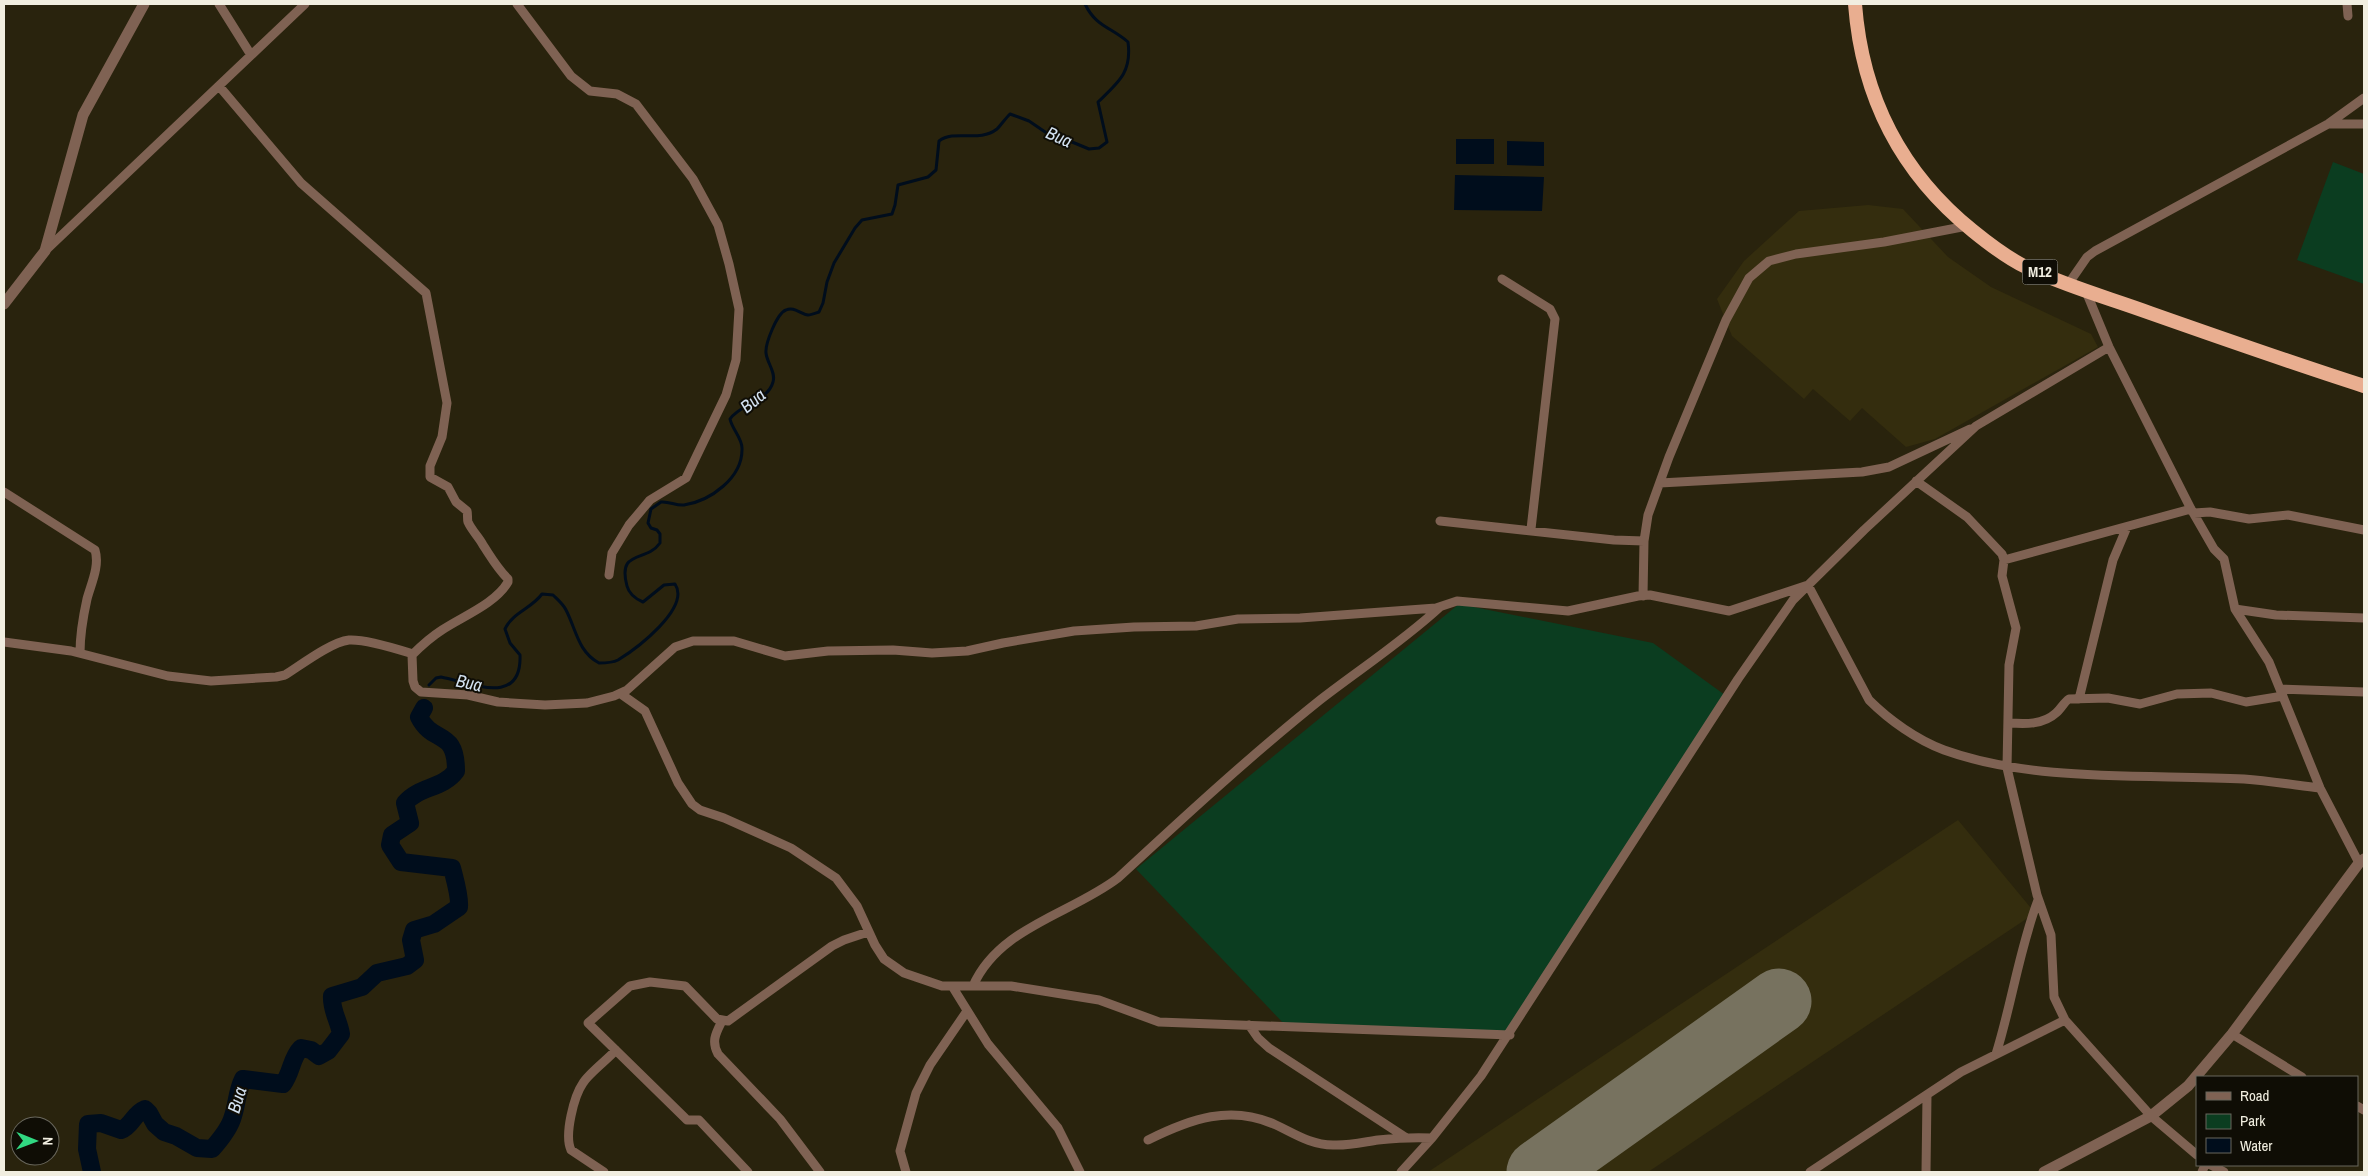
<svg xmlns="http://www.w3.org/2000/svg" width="2368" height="1176" font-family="'Archivo Narrow',sans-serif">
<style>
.built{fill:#342d0e}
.green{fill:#0b3d20}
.water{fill:#000d1c}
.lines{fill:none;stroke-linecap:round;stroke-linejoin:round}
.stream{stroke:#000d1c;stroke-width:3}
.river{stroke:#000d1c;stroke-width:18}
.runway{stroke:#77725f;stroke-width:65}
.minor{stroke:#7f6253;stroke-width:9}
.tertiary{stroke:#7f6253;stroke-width:11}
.trunk{stroke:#e9ae90;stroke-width:14}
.labels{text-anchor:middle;stroke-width:4;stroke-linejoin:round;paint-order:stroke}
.shield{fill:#0f0d05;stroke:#adaa9e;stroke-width:1}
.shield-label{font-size:15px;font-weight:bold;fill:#f1eee0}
.water-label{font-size:18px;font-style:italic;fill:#d4e3f2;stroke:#0f0d05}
</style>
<rect width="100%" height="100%" fill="#29230d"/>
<!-- built -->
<path class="built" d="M1868,205L1903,209L1948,257L1991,287L2091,334L2098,347L1935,439L1906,447L1862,408L1850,421L1813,389L1804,399L1732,336L1717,299L1744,261L1799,211Z
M1958,820L2035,913L1648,1172H1428Z"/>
<!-- green -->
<path class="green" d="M2333,162L2364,174V284L2297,260Z
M1459,604L1653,643L1725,695L1511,1033L1287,1027L1136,869Z"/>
<!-- water -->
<path class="water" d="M1456,139H1494V164H1456Z
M1507,141L1544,142V166L1507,165Z
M1455,175L1544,177L1542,211L1454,210Z"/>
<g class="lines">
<!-- stream -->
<path class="stream" d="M429,685L436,678L441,677C472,683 522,707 520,655L510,643L505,629C513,612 531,609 542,594L553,595C558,600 563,604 566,610C576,629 578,652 599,663C605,663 612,663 618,660C636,649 691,608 675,584L664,585L643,602C636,599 629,594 627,586C617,549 646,563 660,543V534L657,530L651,528L648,523L651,509L661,502C669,501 676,506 684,505C710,501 743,478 742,448C742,438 732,429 730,419C740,404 768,401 773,382C776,372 767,363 766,353C765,344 777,313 786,310C794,306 800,314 808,315C811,315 816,313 819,312L823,303L827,282L834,263L855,228L862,220L892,214L895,205L898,185L928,177L936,170L939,141C955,129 979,143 997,129C1001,125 1005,119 1010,114L1029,121L1051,136L1060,137L1089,149L1099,148L1107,142L1098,102C1119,82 1132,72 1128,42C1111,27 1096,27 1085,4"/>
<!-- river -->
<path class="river" d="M92,1172L87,1149L88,1124L101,1123L121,1130C132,1126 133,1114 145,1109L149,1113L155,1124L164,1132L176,1136L197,1148L212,1149C220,1140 230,1128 233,1116C237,1104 237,1091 243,1079L283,1084C292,1072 291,1058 301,1048L311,1050L319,1056L328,1051L341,1034C339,1021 331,1010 332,996L362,987L377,973L407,966L415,960L411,940L414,930L434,924L459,907C460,896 455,880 452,868L401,862L390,845L392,835L410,823L405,803C419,786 443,789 456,771C456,728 433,745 419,717L424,708"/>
<!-- runway -->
<path class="runway" d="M1539,1172L1779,1001"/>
<!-- minor -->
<path class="minor" d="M219,4L251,55
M517,4L571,76L590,91L617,94L636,104L693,179L718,225L729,264L739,309L736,360L726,395L698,453L686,478L650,500L629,525L612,553L609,575
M2347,4L2348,16
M219,86L301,183L426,293L447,403L442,437L430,466V477L448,487L456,502L467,511C468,514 467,519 468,522C472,531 479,537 483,545C491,557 497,568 508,579V582C495,604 463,616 442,630C431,637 421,646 412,655
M2328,124H2364
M45,251L305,4
M1502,279L1550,309L1555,319L1531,529
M2069,283L2087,257L2095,251L2328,124L2364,98
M2085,289L2109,347L2191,509L2214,549L2224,559L2235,609L2269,662L2320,788L2359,863
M1916,481L1967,517L2002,554L2004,560L2002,576L2016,628L2009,665L2007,768L2037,895L2051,935L2054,997L2065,1020L2151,1116L2197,1155
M1660,483L1862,472L1889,467L1970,429
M4,492L95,550C100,566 91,584 87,599C83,617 80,635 80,653
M2194,513L2210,512L2249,519L2288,515L2364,530
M1440,521L1614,540L1644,541
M2004,560L2191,509
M1808,585L1869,700C1889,720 1917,740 1944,750C2035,783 2148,774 2244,779C2270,781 2295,785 2320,788
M1643,596L1644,541L1648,515L1669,457L1726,320L1749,278L1769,261L1796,254L1884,242L1967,226
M2235,609L2276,615L2364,618
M4,642L71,651L168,676L211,681L276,677L285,675C301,665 331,642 349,640C365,639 394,648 410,653L412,655L413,681L415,687L421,692L468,695L498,702L545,705L587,703L614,696L627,690L675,647L693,641H734L785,656L828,651L893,650L932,653L967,651L1003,643L1074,631L1134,627L1196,626L1238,619L1300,618L1436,608L1457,601L1568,611L1638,596L1650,595L1729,611L1808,585
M2280,689L2364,692
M621,694L645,711L678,783L692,804L700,810L724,818L791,848L836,878L857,906L875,945L884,959L904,973L942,986H1011L1099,1000L1159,1022L1510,1035
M2079,699L2113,560L2127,527
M2009,723C2025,724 2043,725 2056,713C2061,709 2064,702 2069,699L2108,698L2140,704L2177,694L2211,693L2246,702L2283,696
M952,986L988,1044L1058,1128L1080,1172
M973,986C999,927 1071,914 1118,878C1184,817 1250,756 1320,700C1360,669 1402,642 1440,607
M722,1021C716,1033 711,1041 718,1054L780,1119L820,1172
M1249,1025L1258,1038L1269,1048L1405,1137
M2232,1034L2302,1077
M1996,1054C2012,1003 2019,950 2038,900
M2357,1106L2364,1110
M1148,1140C1190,1119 1231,1104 1276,1125C1295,1134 1311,1145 1333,1145C1348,1146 1364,1142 1378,1140C1397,1138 1414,1137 1432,1138
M2211,1165L2224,1172
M604,1172L571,1150C564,1135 574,1096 583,1083C588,1074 608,1059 616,1050
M748,1172L699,1120H687L684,1117L588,1023L630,986L650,982L685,986L717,1019L728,1021L832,946L844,940L868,932
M906,1172L900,1151L916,1093L930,1065L967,1011
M1401,1172L1432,1138L1481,1076L1738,679L1793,600L1864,530L1976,426L2109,347
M1810,1172L1961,1072L2065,1020
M1926,1172L1927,1095
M2202,1172L2205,1165"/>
<!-- tertiary -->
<path class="tertiary" d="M4,304L45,251L83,115L144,4
M2044,1172L2151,1116L2188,1086L2232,1034L2359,863L2364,859"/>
<!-- trunk -->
<path class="trunk" d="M1855,4C1862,96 1901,173 1973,231C1989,244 2007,258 2026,267C2065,286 2109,298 2150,313C2221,338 2292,363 2364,386"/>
</g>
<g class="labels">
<!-- shield labels -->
<rect class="shield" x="2022.5" y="259.5" width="35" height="25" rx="4"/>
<g class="shield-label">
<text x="2040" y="277">M12</text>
</g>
<!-- water labels -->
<g class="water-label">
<text transform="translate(1059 137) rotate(24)" y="6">Bua</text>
<text transform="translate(753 401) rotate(-39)" y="6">Bua</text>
<text transform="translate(469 683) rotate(12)" y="6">Bua</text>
<text transform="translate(237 1100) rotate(-73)" y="6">Bua</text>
</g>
</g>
<!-- border -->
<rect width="2368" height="1176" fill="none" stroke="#f1eee0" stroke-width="10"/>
<!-- legend -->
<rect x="2196" y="1076" width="162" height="90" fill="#0f0d05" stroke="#69675d"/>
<rect x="2206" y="1092" width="25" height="8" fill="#7f6253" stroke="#69675d"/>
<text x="2240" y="1101" font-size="15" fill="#f1eee0">Road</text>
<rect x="2206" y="1114" width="25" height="15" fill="#0b3d20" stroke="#69675d"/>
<text x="2240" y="1126" font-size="15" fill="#f1eee0">Park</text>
<rect x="2206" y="1138" width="25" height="15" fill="#000d1c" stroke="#69675d"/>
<text x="2240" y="1151" font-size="15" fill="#f1eee0">Water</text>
<!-- north arrow -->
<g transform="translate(35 1141) rotate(91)"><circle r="24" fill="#0f0d05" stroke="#69675d"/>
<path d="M0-4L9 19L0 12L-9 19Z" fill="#31d882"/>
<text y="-8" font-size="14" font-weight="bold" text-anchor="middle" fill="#f1eee0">N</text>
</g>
</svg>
